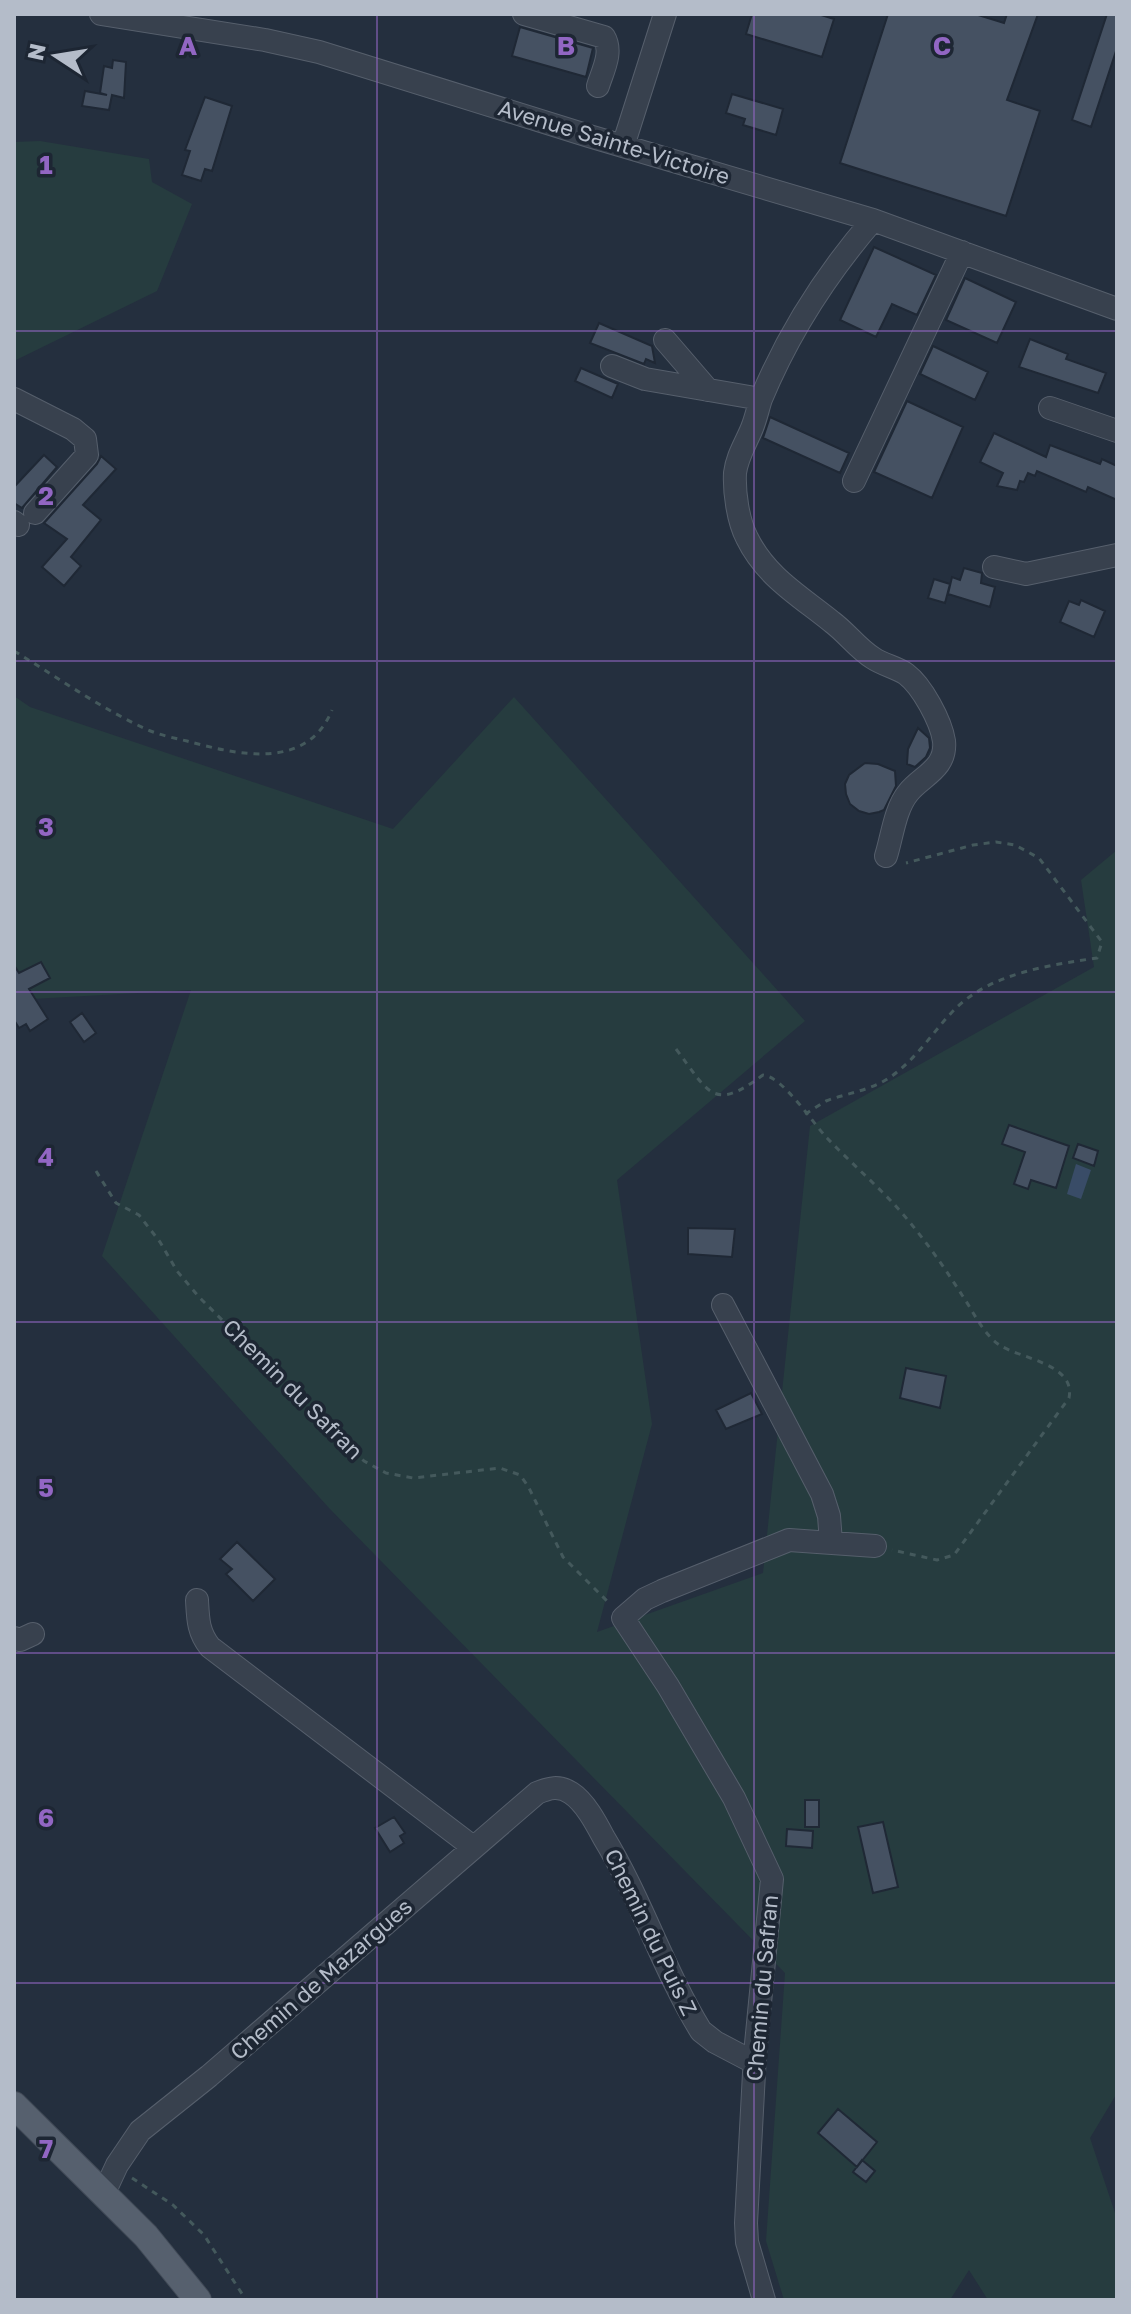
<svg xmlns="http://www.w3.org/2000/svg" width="1131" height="2314" font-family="'Golos Text',sans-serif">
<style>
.green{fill:#263c3f}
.water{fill:#394c67}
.building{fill:#455162;stroke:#1f2835;stroke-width:2}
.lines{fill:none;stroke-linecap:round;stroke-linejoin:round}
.minor-casing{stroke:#565f6c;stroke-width:24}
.major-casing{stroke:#414a57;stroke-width:28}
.path{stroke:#44595c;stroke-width:3;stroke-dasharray:6 6;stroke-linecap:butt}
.minor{stroke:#38414e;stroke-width:22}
.major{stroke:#56606e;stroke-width:26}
.grid{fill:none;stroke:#9266c3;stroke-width:2;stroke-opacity:0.55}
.labels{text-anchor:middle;stroke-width:7;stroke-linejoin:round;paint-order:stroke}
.street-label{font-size:22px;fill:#b4bcc9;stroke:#1d2633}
.grid-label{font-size:26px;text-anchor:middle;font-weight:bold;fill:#9266c3;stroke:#1d2633;stroke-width:7;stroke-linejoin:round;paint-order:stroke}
</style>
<rect width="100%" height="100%" fill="#242f3e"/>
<!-- green -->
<path class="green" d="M40,141L149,159L152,182L192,204L157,291L14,361V142Z
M14,696L30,707L393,829L514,697L805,1021L617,1180L652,1424L597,1632L763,1573L810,1126L1094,967L1081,880L1117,850V2093L1090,2138L1117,2219V2300H988L969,2270L950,2300H784L766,2241L785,1973L329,1508L102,1256L191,990L14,1000Z"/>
<!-- water -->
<path class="water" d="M1076,1164L1091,1170L1081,1199L1067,1194Z"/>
<!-- building -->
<path class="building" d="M752,14H818L834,19L822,57L746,34Z
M888,14H975L1004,23L1007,14H1038L1007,100L1040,111L1006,216L840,163Z
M1107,14H1117V48L1091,127L1072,120Z
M520,27L593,48L586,77L512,56Z
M113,60L126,62L124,98L112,95L109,110L82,106L85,91L107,95L100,93L104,66L112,68Z
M732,94L783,109L776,135L743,125L745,119L726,113Z
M205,97L232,106L212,171L205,169L201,181L182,175L190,151L185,150Z
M874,247L936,275L917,315L892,304L876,337L840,320Z
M965,278L1016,302L997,343L946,320Z
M599,323L652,346L655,363L646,359L644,364L590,343Z
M1030,339L1068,354L1066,359L1106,373L1098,393L1019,367Z
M933,346L988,372L975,400L920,374Z
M581,368L618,384L612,398L575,381Z
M907,401L963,427L932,498L874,472Z
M770,417L849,453L840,473L763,438Z
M994,433L1046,457L1050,445L1100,464L1102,459L1117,466V500L1088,487L1086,492L1037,471L1035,476L1028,473L1024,482L1020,481L1017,490L997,486L1003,473L980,462Z
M44,455L57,467L22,508L14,503V487Z
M101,456L116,469L83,505L101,520L71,557L81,566L64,586L42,567L67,539L44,523L97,464Z
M964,568L982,573L981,583L995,587L990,607L948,594L952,577L960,580Z
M934,579L950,584L945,603L928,598Z
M1081,600L1105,611L1094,637L1060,622L1069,601L1079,605Z
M918,728L929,738L930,748L926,757L915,767L907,764L908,749Z
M865,763L878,764L895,771L896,786L884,810L879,812L869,814L859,811L850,804L846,794L845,784L849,775Z
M41,962L50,978L29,989L48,1019L30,1031L26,1024L19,1028L14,1020V965L19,973Z
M82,1013L96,1033L84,1042L70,1022Z
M1009,1125L1069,1146L1056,1188L1031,1180L1028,1189L1014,1184L1025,1152L1002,1144Z
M1078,1144L1098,1151L1094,1166L1073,1158Z
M688,1228L735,1229L732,1257L688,1254Z
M906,1368L946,1376L940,1408L900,1398Z
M751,1393L762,1414L726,1429L716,1410Z
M237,1542L275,1579L253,1601L226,1574L232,1569L220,1559Z
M805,1800H819V1827H805Z
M394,1817L405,1833L400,1836L404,1843L390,1852L375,1828Z
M883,1822L898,1887L873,1893L858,1827Z
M787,1829L813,1831L812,1848L786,1846Z
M838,2109L877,2142L857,2167L818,2133Z
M862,2160L875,2171L866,2182L853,2172Z"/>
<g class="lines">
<!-- minor casing -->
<g class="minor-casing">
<path id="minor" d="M101,14L265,40L319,52L589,136L873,220L1117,309
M524,14L604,37C613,52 603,70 598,86
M623,146L665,14
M873,220C828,272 788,334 761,399C758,408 756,418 752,428C746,443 737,456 735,473C734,492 738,521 747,538C766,577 800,596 832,622C847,633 858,649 873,658C883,665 896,667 906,674C922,686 941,721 944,741C947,769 921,776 908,793C895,809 892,837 886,856
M665,340L708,390
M612,366L645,379L761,399
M14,399L73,429L85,439L87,455L35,513
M1050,408L1117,431
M854,481L962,252
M14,522L18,525
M994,567L1026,574L1117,555
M723,1305L822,1494L829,1516L831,1542
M197,1600C198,1619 198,1632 210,1647L473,1847
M14,1638L20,1640L33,1634
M104,2193L117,2165L140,2131L209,2076L537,1793C549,1788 559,1785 571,1793C585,1802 596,1823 604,1838C641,1899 664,1971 701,2031L715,2042L755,2063
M764,2300L747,2242L746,2223L755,2054L772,1879L734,1798L668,1686L623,1618L645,1599L662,1591L789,1540L875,1546"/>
</g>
<!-- major casing -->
<g class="major-casing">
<path id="major" d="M14,2105L146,2236L198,2300"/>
</g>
<!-- path -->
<path class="path" d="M14,651C57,677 100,708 146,729C159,735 174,738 187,741C238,755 307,771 332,710
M676,1049C709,1092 712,1113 763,1075C783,1077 812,1122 827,1138C848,1160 871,1180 892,1202C918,1230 941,1262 962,1295C973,1311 982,1332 998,1344C1019,1359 1076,1363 1069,1398L954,1555L937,1560L892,1550
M805,1114C812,1110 819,1105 826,1101C847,1093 869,1091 889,1078C917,1059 933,1031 956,1008C992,973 1050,965 1097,958L1102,942L1039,858L1015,845L996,842L973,845L906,863
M96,1171L116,1203L139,1215L160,1242L177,1271L199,1297L364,1461L386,1473L413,1478L500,1468L520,1475L528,1486L563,1557L609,1603
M132,2178L173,2205L204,2235L246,2300"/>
<!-- minor -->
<use href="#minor" class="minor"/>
<!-- major -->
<use href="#major" class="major"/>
</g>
<!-- grid -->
<path class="grid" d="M377,14V2300M754,14V2300M14,331H1117M14,661H1117M14,992H1117M14,1322H1117M14,1653H1117M14,1983H1117"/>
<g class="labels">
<!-- street labels -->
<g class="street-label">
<text transform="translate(614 142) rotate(17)" y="8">Avenue Sainte-Victoire</text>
<text transform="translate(293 1389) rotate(45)" y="8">Chemin du Safran</text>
<text transform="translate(651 1932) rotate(64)" y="8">Chemin du Puis Z</text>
<text transform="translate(321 1979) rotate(-41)" y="8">Chemin de Mazargues</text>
<text transform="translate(762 1988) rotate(-85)" y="8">Chemin du Safran</text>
</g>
</g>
<g class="grid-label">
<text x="188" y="55">A</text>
<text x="566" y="55">B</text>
<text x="942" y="55">C</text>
<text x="46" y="174">1</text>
<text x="46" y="505">2</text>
<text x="46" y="836">3</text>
<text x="46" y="1166">4</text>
<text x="46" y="1497">5</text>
<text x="46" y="1827">6</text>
<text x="46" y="2158">7</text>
</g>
<!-- border -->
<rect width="1131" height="2314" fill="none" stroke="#b4bcc9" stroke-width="32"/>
<!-- north arrow -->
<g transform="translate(56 56) rotate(282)" stroke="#1d2633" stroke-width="6" paint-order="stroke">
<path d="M0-6L14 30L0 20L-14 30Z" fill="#b4bcc9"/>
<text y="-12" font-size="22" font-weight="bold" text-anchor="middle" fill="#b4bcc9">N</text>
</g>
</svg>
